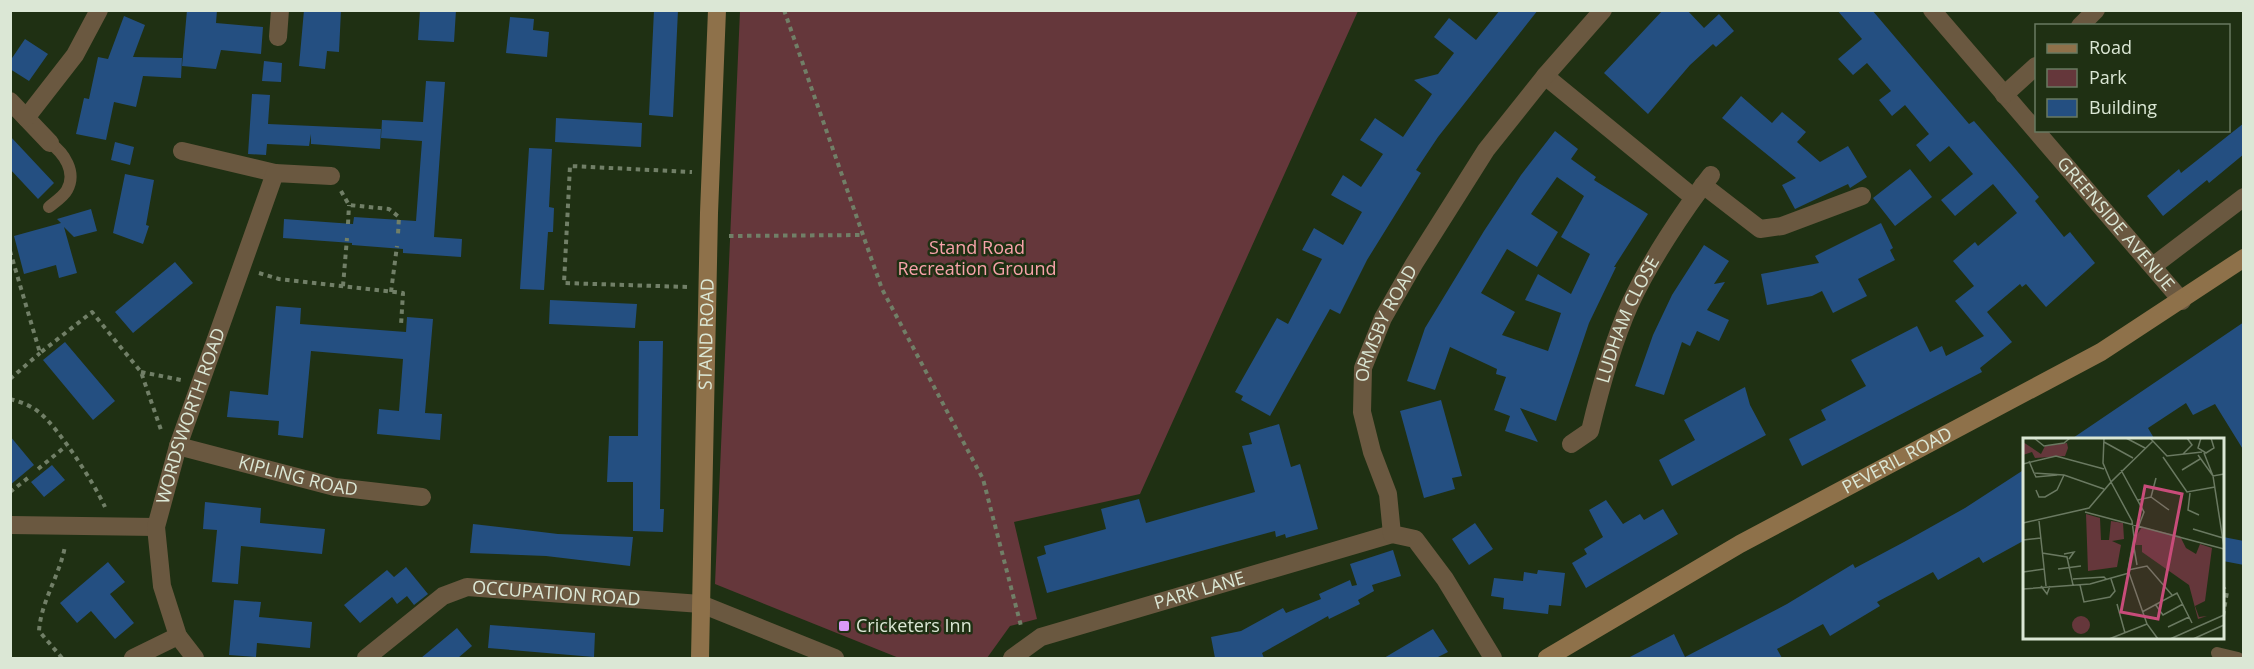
<svg xmlns="http://www.w3.org/2000/svg" width="2254" height="669" font-family="'Open Sans',sans-serif">
<style>
.green{fill:#65373b}
.building{fill:#244f81;fill-rule:evenodd}
.lines{fill:none;stroke-linecap:round;stroke-linejoin:round}
.path{stroke:#717f67;stroke-width:4;stroke-dasharray:4.5 4.5;stroke-linecap:butt}
.lane{stroke:#6a5840;stroke-width:12}
.street{stroke:#6a5840;stroke-width:18}
.secondary{stroke:#8e714a;stroke-width:18}
.poi-dot{fill:#d99af7;stroke:#1f3013;stroke-width:2}
.labels{text-anchor:middle;stroke-width:5;stroke-linejoin:round;paint-order:stroke}
.street-label{font-size:18px;fill:#dbe7d5;stroke:#1f3013}
.park-label{font-size:18px;fill:#f8a3aa;stroke:#1f3013}
.poi-label{font-size:18px;fill:#dbe7d5;stroke:#1f3013;text-anchor:start}
.inset-road{fill:none;stroke:#6a7961;stroke-width:1.5}
.view{fill:#c84c7a;fill-opacity:0.15;stroke:#c84c7a;stroke-width:3}
.inset-edge{fill:none;stroke:#dbe7d5;stroke-width:3}
</style>
<rect width="100%" height="100%" fill="#1f3013"/>
<!-- green -->
<path class="green" d="M740,11H1358L1140,494L1014,522L1037,619L1010,626L987,658H899L715,584Z"/>
<!-- building -->
<path class="building" d="M187,10H217L216,23L263,27L261,54L221,50L216,69L182,66Z
M304,10H341L339,52L327,51L325,69L299,66Z
M420,10H456L454,42L418,40Z
M654,10H678L673,117L649,115Z
M1500,10H1538L1438,137L1416,170L1421,173L1367,260L1340,314L1330,309L1270,416L1241,400L1243,396L1235,392L1277,318L1288,324L1322,259L1302,250L1314,228L1343,245L1362,212L1331,195L1343,175L1361,187L1383,154L1360,140L1375,118L1403,137L1432,94L1414,80L1438,74L1454,53L1434,37L1449,18L1476,40Z
M1663,10H1687L1704,28L1719,14L1734,31L1716,47L1713,44L1690,65L1648,114L1604,73Z
M1837,10H1872L1969,124L1974,121L2012,165L2039,197L2035,201L2064,237L2070,232L2095,263L2046,307L2026,284L2022,287L2020,284L1987,312L2012,342L1980,368L1982,372L1802,466L1789,439L1826,420L1821,410L1866,386L1851,360L1917,326L1930,352L1942,346L1946,356L1984,336L1955,301L1974,286L1953,261L1975,242L1978,246L2017,213L1993,184L1955,216L1941,200L1973,174L1949,146L1930,162L1916,145L1929,134L1905,105L1892,116L1879,100L1891,91L1867,63L1853,75L1838,59L1862,39Z
M124,16L145,25L133,57L182,58L181,78L143,76L136,107L114,102L106,140L76,134L84,98L89,99L98,57L108,59Z
M510,17L534,19L533,30L549,32L547,57L506,53Z
M25,39L48,54L29,81L10,69V61Z
M264,61L282,63L281,82L262,81Z
M426,81L445,82L434,237L462,239L461,257L403,253V249L352,245V243L283,238L284,219L353,224L354,217L416,221L422,141L381,138L382,120L423,122Z
M252,94L270,95L268,124L381,129L380,149L311,144V134L309,146L267,144L266,155L248,154Z
M1741,96L1772,123L1782,112L1806,132L1797,142L1820,162L1848,146L1867,177L1850,188L1848,184L1795,209L1782,185L1796,178L1722,118Z
M556,118L642,123L641,147L555,142Z
M2244,123V154L2209,183L2207,180L2163,216L2147,196L2179,169L2181,173Z
M1555,131L1578,149L1571,159L1596,177L1594,180L1648,214L1614,267H1616L1589,323L1556,421L1520,408L1538,442L1505,431L1510,416L1494,410L1506,377L1496,374L1497,369L1450,347L1435,390L1407,381L1425,328L1484,231L1521,175ZM1557,177L1584,196L1561,237L1590,254L1571,294L1538,274L1525,300L1561,313L1548,351L1502,335L1515,312L1481,293L1507,249L1537,267L1558,232L1531,214Z
M10,136L54,183L38,199L10,169Z
M115,142L134,147L130,165L111,160Z
M529,148L552,149L549,207L554,208L553,232H548L544,290L520,289Z
M1910,169L1932,197L1895,226L1873,198Z
M125,174L154,180L146,225L149,226L143,244L113,233Z
M91,209L97,231L74,237L64,227L77,273L59,278L56,265L24,274L14,236L61,223L57,219Z
M1881,223L1893,248L1890,250L1895,260L1858,279L1867,296L1833,313L1822,291L1812,296L1767,305L1761,274L1819,263L1815,256Z
M1704,245L1729,261L1714,284L1725,282L1707,310L1729,320L1719,341L1697,331L1690,346L1682,342L1664,395L1635,386L1653,335L1672,295Z
M175,262L193,283L133,333L115,312Z
M550,300L637,304L635,328L549,324Z
M276,306L301,308L300,324L406,332L407,317L433,319L425,413L442,414L440,440L377,434L379,409L399,411L403,359L311,351L303,438L278,435L279,421L227,417L230,391L268,395Z
M2244,322V451L2215,404L2193,415L2186,403L2148,428L2155,440H2070Z
M639,341H663L660,509H664L663,532L633,531V482H607L609,436H638Z
M65,342L115,401L93,420L43,360Z
M1745,387L1750,405L1766,435L1672,486L1659,460L1695,440L1684,420Z
M1441,400L1462,476L1452,478L1455,489L1424,498L1400,411Z
M1279,424L1291,467L1300,464L1318,529L1286,538L1285,534L1276,537L1275,531L1047,593L1037,557L1046,554L1044,546L1106,529L1101,509L1139,499L1146,523L1255,492L1242,446L1252,444L1249,433Z
M10,436L34,465L10,485Z
M52,465L65,480L44,497L31,482Z
M2025,469V540L1983,563L1979,557L1938,580L1933,572L1877,602L1880,606L1830,636L1823,624L1777,649L1782,658H1628L1674,634L1685,657L1787,604L1853,564L1855,568L1904,542L1965,508Z
M1606,500L1623,524L1640,514L1644,520L1663,509L1678,534L1586,588L1572,563L1587,554L1584,549L1603,537L1589,510Z
M205,502L261,508L260,523L325,529L322,554L241,546L238,584L212,582L217,530L203,529Z
M1475,523L1493,549L1469,565L1452,539Z
M473,524L558,534L633,537L630,566L546,556L470,553Z
M2223,537L2244,541V565L2223,561Z
M1393,550L1401,576L1372,585L1374,591L1358,600L1360,604L1329,619L1328,616L1262,653L1264,658H1215L1211,637L1241,631L1283,608L1286,613L1321,599L1319,594L1350,580L1352,586L1357,585L1350,564Z
M108,562L125,582L110,594L134,623L115,639L91,611L77,623L60,603Z
M406,567L428,594L414,605L407,596L397,604L392,597L360,623L344,605L387,570L394,577Z
M1538,570L1565,573L1561,606L1549,605L1548,614L1503,609L1504,598L1491,596L1494,578L1523,581L1524,572L1537,574Z
M234,600L261,602L259,617L312,622L310,648L257,643L256,657L229,655Z
M490,625L595,633L594,657L488,648Z
M457,628L472,646L458,658H421Z
M1433,629L1448,652L1436,658H1384Z"/>
<g class="lines">
<!-- path -->
<path class="path" d="M784,10L882,289L983,479L1021,626
M341,191L349,205L389,209L399,217L398,234
M348,224L349,205
M729,236L863,235
M10,251L40,353L92,312L141,372L161,430
M259,273L279,279L403,293L401,325
M343,286L347,238
M687,287L564,283L570,166L692,172
M391,292L397,246
M141,372L181,380
M10,379L40,353
M10,399C21,402 32,406 40,413C60,430 94,483 105,507
M38,469L66,446
M10,492L28,478
M2222,586L2227,592L2222,622
M62,658L39,631C41,601 60,575 65,546"/>
<!-- lane -->
<path class="lane" d="M49,207C55,202 64,196 67,190C77,172 64,153 50,143
M2217,653L2238,658"/>
<!-- street -->
<g class="street">
<path id="s1" d="M1932,10L2182,301"/>
<path d="M2080,26L2096,10"/>
<path d="M278,37L280,10"/>
<path d="M1545,76L1693,197"/>
<path d="M2004,95L2036,66"/>
<path d="M10,101L50,143"/>
<path d="M26,118L75,55L99,10"/>
<path d="M182,151L275,173"/>
<path d="M1703,185L1760,229L1782,226L1862,196"/>
<path d="M2153,266L2244,197"/>
<path id="s2" d="M1571,444L1590,431C1600,389 1612,344 1630,304C1649,263 1683,211 1711,175"/>
<path id="s3" d="M178,446L335,487L422,497"/>
<path d="M10,525L156,527"/>
<path d="M133,658L178,636"/>
<path id="s4" d="M195,658L178,636L162,586L156,527L178,446L275,173L331,176"/>
<path id="s5" d="M366,658L443,596L467,587L701,604L835,658"/>
<path id="s6" d="M1012,658L1041,637L1392,534"/>
<path id="s7" d="M1493,658L1445,579L1415,539L1392,534L1388,494L1372,452L1362,412L1363,368L1383,318L1414,264L1486,150L1545,76L1603,10"/>
</g>
<!-- secondary -->
<g class="secondary">
<path id="s8" d="M700,658L709,213L717,10"/>
<path id="s9" d="M1547,658L1740,544L2101,352L2244,258"/>
</g>
</g>
<!-- markers -->
<rect class="poi-dot" x="838" y="620" width="12" height="12" rx="3"/>
<g class="labels">
<!-- street labels -->
<g class="street-label">
<text dy="6" stroke="none"><textPath href="#s1" startOffset="282">GREENSIDE AVENUE</textPath></text>
<text dy="6" stroke="none"><textPath href="#s2" startOffset="141">LUDHAM CLOSE</textPath></text>
<text dy="6" stroke="none"><textPath href="#s7" startOffset="386">ORMSBY ROAD</textPath></text>
<text dy="6" stroke="none"><textPath href="#s8" startOffset="324">STAND ROAD</textPath></text>
<text dy="6" stroke="none"><textPath href="#s4" startOffset="256">WORDSWORTH ROAD</textPath></text>
<text dy="6" stroke="none"><textPath href="#s9" startOffset="402">PEVERIL ROAD</textPath></text>
<text dy="6" stroke="none"><textPath href="#s3" startOffset="124">KIPLING ROAD</textPath></text>
<text dy="6" stroke="none"><textPath href="#s6" startOffset="201">PARK LANE</textPath></text>
<text dy="6" stroke="none"><textPath href="#s5" startOffset="214">OCCUPATION ROAD</textPath></text>
</g>
<!-- park labels -->
<g class="park-label">
<text x="977" y="254">Stand Road<tspan x="977" dy="21">Recreation Ground</tspan></text>
</g>
<!-- poi labels -->
<g class="poi-label">
<text x="856" y="632">Cricketers Inn</text>
</g>
</g>
<!-- overview -->
<g transform="translate(2023 438)">
<rect width="201" height="201" fill="#1f3013"/>
<path d="M0,4L18,16L22,8L44,5L45,10L42,18L12,20L9,14L0,17ZM63,76L77,80L78,102H86L88,83L100,85L101,101L89,103L98,107L94,129L65,133ZM119,89L157,98L163,110L173,116L177,106L189,110L182,163L172,168L176,179L184,178L175,181L166,147L119,114V107H113L112,100ZM49 187a9 9 0 1 1 18 0a9 9 0 1 1-18 0Z" fill="#65373b"/>
<path class="inset-road" d="M11,0L21,8L41,5L47,0M103,0L122,10M127,0L144,18L179,14M178,0L175,10L183,15L191,10L188,0M130,3L88,44L109,83L111,99L105,132L124,186L135,201M81,4L110,20M181,15L190,38L201,109M160,16L169,7L164,0M175,17L190,38L201,36M140,19L164,54L192,49M6,23L11,35L41,37L81,51M0,26L33,18L81,31M98,32L121,74L112,98M159,32L177,21M11,35L13,39L34,37M13,52L16,59H22L34,52L41,37M167,55L165,72L176,77M128,59L133,40M115,62L128,59L146,72M62,74L201,111M16,83L23,148M0,85L66,70L88,44L80,25L81,0M170,91L200,100M0,102L18,100M110,104L114,127M19,115L44,119L50,147M41,116L51,114L46,121M35,131L58,128M105,132L124,128L149,157M0,134L21,131M50,141L81,139L84,142M57,147L61,164L87,159L92,153L88,141M18,148L24,156L27,148M0,151L67,146L106,135M94,166L102,195M132,166L140,177L160,166M119,174L154,155L169,185M145,189L166,179M86,201L124,186M147,201L201,177M170,201L201,187"/>
<path class="view" d="M122,48L159,56L135,181L98,174Z"/>
<rect width="201" height="201" class="inset-edge"/>
</g>
<!-- border -->
<rect width="2254" height="669" fill="none" stroke="#dbe7d5" stroke-width="24"/>
<!-- legend -->
<rect x="2035" y="24" width="195" height="108" fill="#1f3013" stroke="#6a7961" stroke-width="1.5"/>
<rect x="2047" y="44" width="30" height="9" fill="#8e714a" stroke="#6a7961" stroke-width="1.5"/>
<text x="2089" y="54" font-size="18" fill="#dbe7d5">Road</text>
<rect x="2047" y="69" width="30" height="18" fill="#65373b" stroke="#6a7961" stroke-width="1.5"/>
<text x="2089" y="84" font-size="18" fill="#dbe7d5">Park</text>
<rect x="2047" y="99" width="30" height="18" fill="#244f81" stroke="#6a7961" stroke-width="1.5"/>
<text x="2089" y="114" font-size="18" fill="#dbe7d5">Building</text>
</svg>
